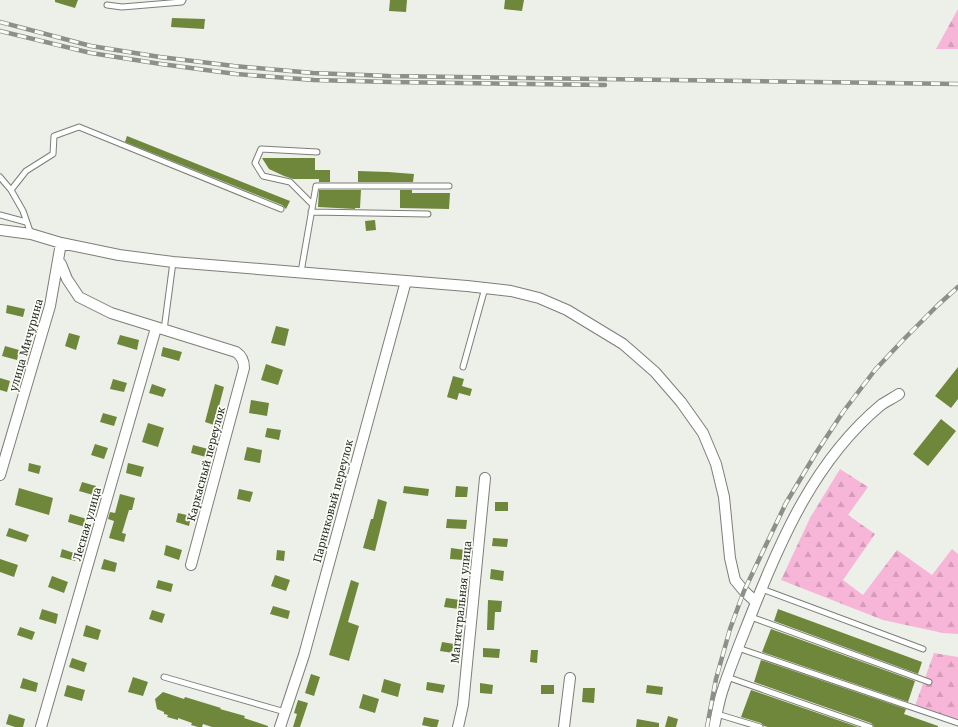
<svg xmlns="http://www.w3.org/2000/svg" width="958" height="727" font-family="'Noto Serif',serif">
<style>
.forest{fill:url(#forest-firs)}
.building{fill:#6e873b}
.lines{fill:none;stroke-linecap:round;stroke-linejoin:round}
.service-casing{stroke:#7c7f78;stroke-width:7}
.minor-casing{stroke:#7c7f78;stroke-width:12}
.service{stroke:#fff;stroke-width:5}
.minor{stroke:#fff;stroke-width:10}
.rail-casing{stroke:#8d908a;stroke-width:4.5}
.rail{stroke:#fafdf5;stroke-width:3;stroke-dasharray:9;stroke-linecap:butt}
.labels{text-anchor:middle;stroke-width:3.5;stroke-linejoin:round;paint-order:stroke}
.street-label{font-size:11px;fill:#262824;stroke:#fafdf5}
</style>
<defs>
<pattern id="forest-firs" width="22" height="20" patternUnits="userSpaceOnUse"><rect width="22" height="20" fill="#f7b5d7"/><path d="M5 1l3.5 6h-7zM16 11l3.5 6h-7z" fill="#d49cb8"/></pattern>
</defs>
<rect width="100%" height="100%" fill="#edf0e8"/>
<!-- forest -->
<path class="forest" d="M958,9V49H936Z
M840,469L868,487L848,515L875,534L843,580L863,595L897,550L932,575L952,549L958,554V634L943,633L883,620L781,580L810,518Z
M934,653L958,657V722L915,706Z"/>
<!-- building -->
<path class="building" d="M55,0H78L75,8L55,2Z
M390,0H407L406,12L389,11Z
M505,0H524L522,11L504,9Z
M172,18L205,19L204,29L171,27Z
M127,136L290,201L286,209L282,205L125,142Z
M262,158H315V170H330V182H319V179H293L284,176L269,169Z
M358,171L388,172L414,174L413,182H358Z
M319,190H361L360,208H355V209L318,207Z
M400,190H412V193H450L449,209L400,208Z
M375,220L376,230L366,231L365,221Z
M7,305L25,309L23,317L6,313Z
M276,326L289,329L285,346L271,343Z
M69,333L80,336L76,350L65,346Z
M120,335L139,340L137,350L117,344Z
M5,346L19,350L17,360L2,356Z
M163,347L182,352L179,361L161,356Z
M266,364L283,370L278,385L261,380Z
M958,367V399L951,408L935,396Z
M453,376L464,379L462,386L472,389L470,396L459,393L457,400L447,397Z
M0,378L10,381L7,392L0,390Z
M113,379L127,383L124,392L110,389Z
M152,384L166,389L163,397L149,393Z
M215,384L224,387L214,425L205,422Z
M251,400L269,403L267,416L249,413Z
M103,413L117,417L114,426L100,422Z
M941,419L956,431L928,466L913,454Z
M148,423L164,428L158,447L142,442Z
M267,428L281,430L279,440L265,437Z
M95,444L108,448L104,459L91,455Z
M193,445L208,449L206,457L191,453Z
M247,447L262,450L260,463L244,460Z
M29,463L41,466L39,474L28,471Z
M128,463L144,467L141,477L126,473Z
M82,482L96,486L93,495L79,491Z
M404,486L429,489L428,496L403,493Z
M456,486L468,487L467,497H455Z
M19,488L53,498L49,515L15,505Z
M239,489L253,492L250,502L237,499Z
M120,494L135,498L132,510H129L122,533L126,534L124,542L109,538L114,521L108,519L110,512L115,513Z
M378,499L387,502L375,551L363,548L371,519H373Z
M495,502H508V511H495Z
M178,513L191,516L189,526L176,522Z
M70,514L87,519L85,527L68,522Z
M447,519L467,520L466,529L446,528Z
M9,528L29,535L26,542L6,536Z
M493,538L508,539L507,547L492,546Z
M166,545L182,550L179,560L164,555Z
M451,548L465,550L464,560L450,559Z
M62,549L77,554L75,561L60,557Z
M277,550L285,551L284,561L276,560Z
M0,559L18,565L14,577L0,572Z
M104,559L117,563L115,572L101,569Z
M491,569L504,571L503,581L490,579Z
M275,575L290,580L286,591L271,586Z
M52,576L68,582L64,593L48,587Z
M158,580L173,584L171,592L156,588Z
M351,580L359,583L348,622L359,626L349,661L329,655Z
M446,598L460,600L459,609L444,607Z
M488,600L502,601L501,612H495L494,630H487Z
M273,606L290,611L288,619L270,614Z
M42,609L58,614L56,624L39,619Z
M778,609L922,662L918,674L774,621Z
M152,610L165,614L162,623L149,619Z
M86,625L101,630L98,640L83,636Z
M20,627L35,632L32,640L17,635Z
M771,629L915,681L908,702L762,652Z
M442,642L454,644L453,653L440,651Z
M483,648L500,649L499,658L483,657Z
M531,650H538L537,663L530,662Z
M72,658L87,663L84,672L69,667Z
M761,660L906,709L904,714L938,726V727H874L873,725L871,723L754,682Z
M311,674L320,677L314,696L305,693Z
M133,677L148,682L143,696L128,692Z
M23,678L38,683L36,692L20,688Z
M384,679L401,684L398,697L381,692Z
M427,682L445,685L443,693L426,690Z
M480,683L493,685L492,694L480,693Z
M67,685L85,690L82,701L64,696Z
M541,685H554V694H541Z
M647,685L663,687L662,695L646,693Z
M583,688H595L594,703L582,702Z
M751,690L858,727H768L764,726L761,723L741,717Z
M163,692L184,699L185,697L221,708L220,709L245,716L244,718L268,726V727H212L203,724L202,727H198L191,725L192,723L178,718V720L167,717L168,715L164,714V712L157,709L155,699Z
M363,694L379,699L375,713L359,708Z
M298,700L308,703L300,727H293L297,714L294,713Z
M9,714L25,719L23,727H15L6,724Z
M668,716L678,719L676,727H665Z
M424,717L439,720L437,727H431L422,725Z
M637,719L659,723V727H636Z"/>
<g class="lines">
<!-- service casing -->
<g class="service-casing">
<path id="service" d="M107,5L122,7L182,2L183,0
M0,177L11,190L23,211L31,234
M11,190L26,171L53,154L54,136L79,127L281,209
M312,204L290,182L263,176L255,163L261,149L317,152
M311,212L428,214
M0,215L26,222
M301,272L316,186H449
M164,330L173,262
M463,367L485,288
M762,589L923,649
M751,617L929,682
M738,648L958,723
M164,677L285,712
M727,677L870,727
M717,714L760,727"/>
</g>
<!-- minor casing -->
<g class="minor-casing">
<path id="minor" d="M0,230L31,234L61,243L119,255L173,262L467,286L511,291L539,298L567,310L623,344L655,372L681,402L703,433L716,464L724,497L730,558L735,580L744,591L756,602
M58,261L61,264L67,279L79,297L111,313L236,352C242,356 244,361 244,368L191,565
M0,475L50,306L61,243
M41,727L156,328
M280,727L304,655L406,281
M458,727L463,705L485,478
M564,727L570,678
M714,727C717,713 719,699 724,686C732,662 742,638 751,615C781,538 816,459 881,405C887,401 893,398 899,394"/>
</g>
<!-- service -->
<use href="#service" class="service"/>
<!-- minor -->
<use href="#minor" class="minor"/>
<!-- rail casing -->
<g class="rail-casing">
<path id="rail" d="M0,22L91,46L160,57L234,66L313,73L389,76L958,84
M0,31L91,53L161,64L236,74L314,80L391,82L605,85
M707,727L716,679L730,629L744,591L786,503L816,453L843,412L875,370L904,339L938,305L958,287"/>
</g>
<!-- rail -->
<use href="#rail" class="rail"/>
</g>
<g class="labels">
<!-- street labels -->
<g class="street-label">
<text transform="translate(26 345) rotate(-74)" y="4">улица Мичурина</text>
<text transform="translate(206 464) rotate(-75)" y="4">Каркасный переулок</text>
<text transform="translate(333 501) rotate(-75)" y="4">Парниковый переулок</text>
<text transform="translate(87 524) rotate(-74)" y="4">Лесная улица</text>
<text transform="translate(461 602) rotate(-84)" y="4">Магистральная улица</text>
</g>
</g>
</svg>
